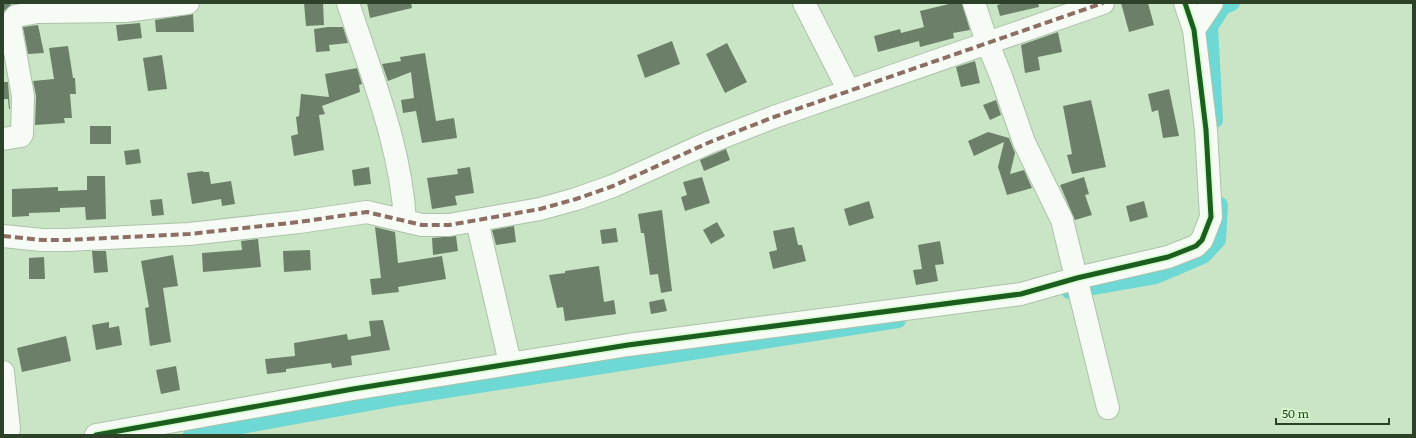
<svg xmlns="http://www.w3.org/2000/svg" width="1416" height="438" font-family="Literata,serif">
<style>
.lines{fill:none;stroke-linecap:round;stroke-linejoin:round}
.canal{stroke:#6ed8d4;stroke-width:16}
.building{fill:#6c8069}
.minor-casing{stroke:#adc2aa;stroke-width:24}
.minor{stroke:#f7fbf6;stroke-width:22}
.quiet{stroke:#8d6e63;stroke-width:4;stroke-dasharray:8 4;stroke-linecap:butt}
.cycleway-casing{stroke:#d5fdcd;stroke-width:8}
.cycleway{stroke:#1b5e20;stroke-width:5}
</style>
<rect width="100%" height="100%" fill="#cae5c5"/>
<g class="lines">
<!-- canal -->
<path class="canal" d="M1215,120L1210,27L1223,7L1232,3
M1069,291L1156,276L1203,256L1218,240L1220,205
M191,435L402,397L898,320"/>
</g>
<!-- building -->
<path class="building" d="M3,3H10L11,5L3,12Z
M304,3H323L324,25L306,26Z
M367,3H411L412,8L370,18Z
M953,3H962L970,30L953,33L954,38L920,47L919,41L878,52L874,36L900,29L901,33L924,27L920,11Z
M1005,3H1038L1039,7L1000,16L997,5Z
M1121,3H1148L1154,25L1129,32Z
M193,14L194,32H156L155,20Z
M140,23L142,38L118,41L116,25Z
M38,25L44,53L28,54L23,27Z
M328,27H343L348,43L329,45L330,51L316,52L314,29Z
M1058,32L1062,52L1038,57L1040,70L1025,73L1021,45Z
M672,41L680,64L645,78L637,55Z
M727,43L747,82L725,93L706,54Z
M68,46L73,78H75L76,94H70L72,118H64L65,123L35,125L36,96L33,81L54,79L49,48Z
M425,53L436,121L454,118L457,138L422,143L416,111L403,113L401,100L414,98L411,72L388,81L382,64L401,61L400,57Z
M162,55L167,89L148,91L143,58Z
M975,61L980,83L961,87L956,67Z
M357,68L362,84L359,85L360,92L322,106L325,114L319,115L324,150L294,156L291,136L298,134L296,117L299,116L301,94L329,97L325,74Z
M3,82H8L10,109H9L8,99H3Z
M1169,89L1179,136L1163,138L1158,110L1152,112L1148,94Z
M996,100L1001,115L990,120L983,105Z
M1091,100L1106,167L1072,174L1067,155L1072,154L1063,106Z
M90,126H111V144H90Z
M988,132L1009,138L1015,153L1010,174L1024,170L1032,188L1007,195L998,167L1004,142L974,156L968,141Z
M139,149L141,163L126,165L124,151Z
M726,149L730,160L704,171L700,160Z
M369,167L371,184L354,186L352,170Z
M470,167L474,193L455,196L457,205L432,209L427,178L458,174L457,169Z
M203,171V172H209L211,184L231,181L235,204L222,206L221,199L192,204L187,173Z
M87,176H105L106,219L86,220L85,207L60,208V212L29,213V216L12,217V189L58,187V191L87,190Z
M702,177L710,203L685,211L681,197L687,195L683,182Z
M1084,177L1089,194L1085,195L1092,215L1075,220L1060,185Z
M162,199L164,215L152,216L150,200Z
M869,201L874,218L849,226L844,209Z
M1144,201L1148,217L1130,222L1126,206Z
M662,210L672,291L661,293L658,274L650,275L644,233H641L638,214Z
M717,222L725,236L711,244L703,230Z
M514,226L516,242L496,245L492,230Z
M375,227L395,232L398,263L442,256L446,279L398,287L399,292L372,295L370,279L381,278Z
M794,227L798,245H802L806,261L773,269L769,252L777,250L773,231Z
M616,228L618,242L602,244L600,230Z
M456,236L458,251L433,255L432,238Z
M258,239L261,267L203,272L202,253L242,250L241,241Z
M940,241L944,264L935,265L938,281L916,285L913,270L922,269L918,245Z
M310,250L311,270L284,272L283,251Z
M92,251H106L108,272L94,273Z
M173,255L178,286L163,288L171,342L150,346L145,308L149,307L141,261Z
M44,257L45,279H29V258Z
M599,266L604,302L614,300L616,314L565,321L563,307L557,308L549,275L565,273V271Z
M664,299L667,311L651,314L649,302Z
M383,320L390,350L351,356L352,365L332,368L331,363L286,369V372L267,374L265,359L295,356L294,343L347,334L348,340L371,336L369,321Z
M109,322V328L119,326L122,345L96,350L92,325Z
M66,336L71,361L22,372L17,348Z
M176,366L180,390L161,394L156,370Z"/>
<g class="lines">
<!-- minor casing -->
<g class="minor-casing">
<path id="minor" d="M348,3C371,74 401,146 405,221
M804,3L849,91
M974,3L987,42L1001,76L1024,142L1062,220L1108,408
M1194,30L1212,3
M3,139L21,136L22,134L23,96L10,24L16,16L37,12L125,11L188,3
M477,221L510,363
M3,236L42,240H66L189,234L299,222L367,212L422,225H449L540,209L576,199L613,186L710,142L774,117L1103,3
M3,372L9,429L8,433L5,435
M96,435L353,389L628,345L1021,294L1077,278L1168,257L1196,246L1202,240L1211,217L1206,130L1194,30L1185,3"/>
</g>
<!-- minor -->
<use href="#minor" class="minor"/>
<!-- quiet -->
<path class="quiet" d="M3,236L42,240H66L189,234L299,222L367,212L422,225H449L540,209L576,199L613,186L710,142L774,117L1103,3"/>
<!-- cycleway casing -->
<g class="cycleway-casing">
<path id="cycleway" d="M96,435L353,389L628,345L1021,294L1077,278L1168,257L1196,246L1202,240L1211,217L1206,130L1194,30L1185,3"/>
</g>
<!-- cycleway -->
<use href="#cycleway" class="cycleway"/>
</g>
<!-- border -->
<rect width="1416" height="438" fill="none" stroke="#2d4129" stroke-width="8"/>
<!-- scale -->
<path d="M1276 418v6h113v-6" fill="none" stroke="#2d4129" stroke-width="2"/>
<text x="1282" y="418" font-size="12" fill="#2d4129" stroke="#d5fdcd" stroke-width="3" paint-order="stroke">50 m</text>
</svg>
